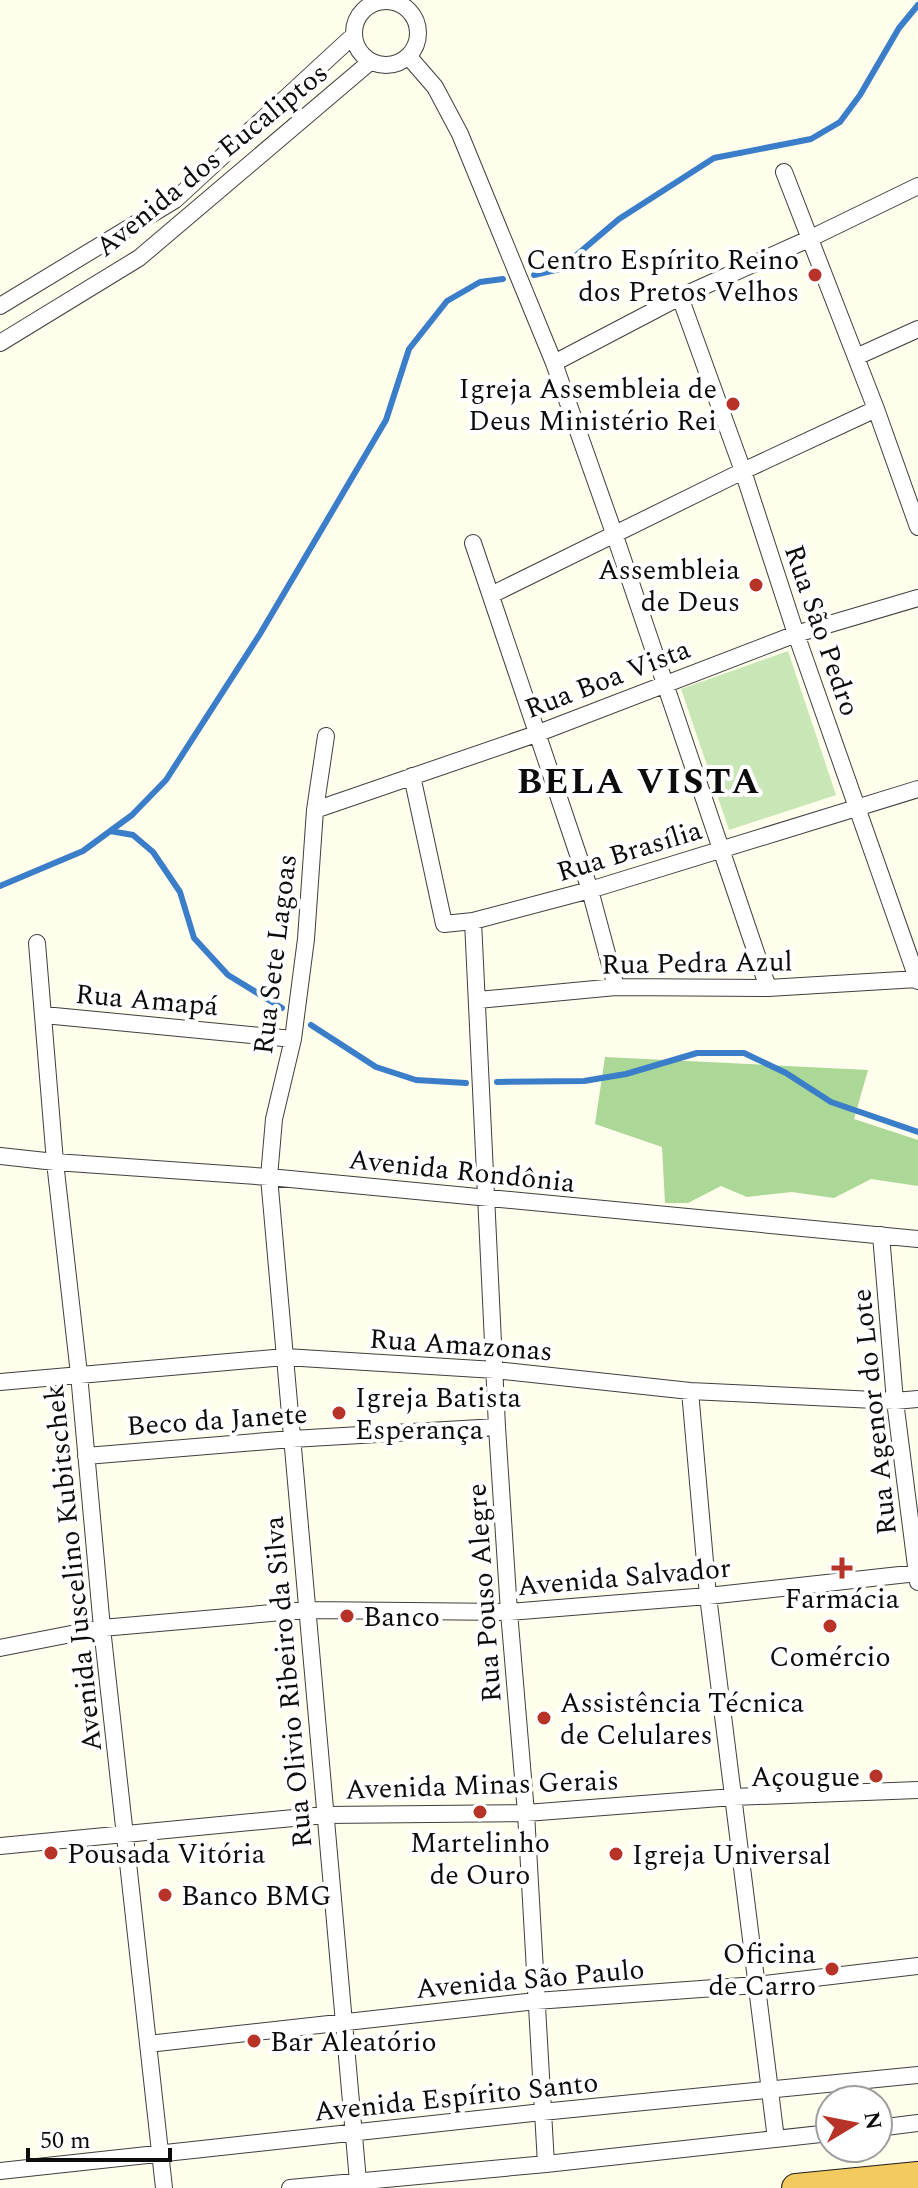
<svg xmlns="http://www.w3.org/2000/svg" width="918" height="2188" font-family="Spectral,serif">
<style>
.green{fill:#c9e7b6}
.forest{fill:#abd896}
.lines{fill:none;stroke-linecap:round;stroke-linejoin:round}
.stream{stroke:#3a7ec9;stroke-width:6}
.minor-casing{stroke:#3f3f3f;stroke-width:18}
.trunk-casing{stroke:#1d1d1d;stroke-width:30}
.minor{stroke:#fff;stroke-width:16}
.trunk{stroke:#f3ca5d;stroke-width:28}
.poi-dot{fill:#b73328;stroke:#fff;stroke-width:3}
.labels{text-anchor:middle;stroke-width:8;stroke-linejoin:round;paint-order:stroke}
.street-label{font-size:28px;fill:#0c0c0c;stroke:#fff}
.poi-label{font-size:28px;fill:#0c0c0c;stroke:#fff;text-anchor:start}
.district-label{font-size:36px;font-weight:bold;letter-spacing:2px;fill:#0c0c0c;stroke:#fff}
</style>
<rect width="100%" height="100%" fill="#fffdeb"/>
<!-- green -->
<path class="green" d="M788,651L836,795L729,830L681,689Z"/>
<!-- forest -->
<path class="forest" d="M605,1057L868,1070L854,1119L918,1140V1186L871,1179L834,1198L792,1192L747,1197L721,1186L688,1203H665L662,1147L595,1124Z"/>
<g class="lines">
<!-- stream -->
<path class="stream" d="M534,275L560,269L619,219L714,158L811,139L840,122L860,95L899,28L918,5
M110,831L133,835L153,852L180,892L194,938L228,975L282,1008
M0,886L83,851L132,815L166,780L260,634L386,420L409,349L447,301L480,282L503,279
M311,1025L376,1067L416,1080L466,1083
M497,1082L584,1081L626,1074L697,1053H744L786,1073L831,1102L918,1132"/>
<!-- minor casing -->
<g class="minor-casing">
<path id="minor" d="M354 33a32 32 0 1 1 64 0a32 32 0 1 1-64 0Z
M409,57L435,87L460,134L554,363L614,533L768,988
M784,172L876,409L918,527
M680,297L743,471L796,634L918,981
M0,306L175,200L354,35
M0,343L139,258L370,62
M856,357L918,329
M554,363L680,297L811,238L918,186
M473,543L590,890L616,987
M491,595L743,471L876,409
M326,736L315,810L306,939L293,1039L274,1119L269,1177L358,2181
M412,776L444,924L473,921L590,890L918,789
M315,810L536,734L796,634L918,598
M473,921L497,1427L509,1612L526,1813L546,2164
M37,943L55,1162L79,1374L102,1628L164,2188
M478,1000L616,987L768,988L918,979
M44,1015L293,1039
M0,1156L55,1162L269,1177L918,1239
M881,1235L895,1401L918,1582
M0,1382L285,1357L495,1370L690,1391L895,1401L918,1399
M690,1391L708,1596L776,2139
M86,1456L292,1439L497,1427
M0,1648L102,1628L306,1610L509,1612L708,1596L918,1573
M0,1846L325,1815L526,1813L733,1797L918,1790
M148,2044L536,2001L756,1985L918,1966
M878,2128L918,2123
M0,2171L542,2112L918,2075
M290,2188L546,2164L830,2133"/>
</g>
<!-- trunk casing -->
<g class="trunk-casing">
<path id="trunk" d="M796,2188L918,2176"/>
</g>
<!-- minor -->
<use href="#minor" class="minor"/>
<!-- trunk -->
<use href="#trunk" class="trunk"/>
</g>
<!-- markers -->
<g class="poi-dot">
<circle cx="815" cy="275" r="8"/>
<circle cx="733" cy="404" r="8"/>
<circle cx="756" cy="585" r="8"/>
<circle cx="339" cy="1413" r="8"/>
<path d="M838 1556h8v8h8v8h-8v8h-8v-8h-8v-8h8z"/>
<circle cx="347" cy="1616" r="8"/>
<circle cx="830" cy="1626" r="8"/>
<circle cx="544" cy="1718" r="8"/>
<circle cx="876" cy="1776" r="8"/>
<circle cx="480" cy="1812" r="8"/>
<circle cx="51" cy="1853" r="8"/>
<circle cx="616" cy="1854" r="8"/>
<circle cx="165" cy="1895" r="8"/>
<circle cx="832" cy="1969" r="8"/>
<circle cx="254" cy="2041" r="8"/>
</g>
<g class="labels">
<!-- street labels -->
<g class="street-label">
<text transform="translate(211 159) rotate(-39)" y="10">Avenida dos Eucaliptos</text>
<text transform="translate(823 630) rotate(71)" y="10">Rua São Pedro</text>
<text transform="translate(607 678) rotate(-21)" y="10">Rua Boa Vista</text>
<text transform="translate(629 850) rotate(-17)" y="10">Rua Brasília</text>
<text transform="translate(274 954) rotate(-83)" y="10">Rua Sete Lagoas</text>
<text transform="translate(697 962) rotate(-1)" y="10">Rua Pedra Azul</text>
<text transform="translate(147 999) rotate(5)" y="10">Rua Amapá</text>
<text transform="translate(462 1170) rotate(6)" y="10">Avenida Rondônia</text>
<text transform="translate(461 1344) rotate(4)" y="10">Rua Amazonas</text>
<text transform="translate(873 1412) rotate(-96)" y="10">Rua Agenor do Lote</text>
<text transform="translate(217 1419) rotate(-4)" y="10">Beco da Janete</text>
<text transform="translate(72 1568) rotate(-96)" y="10">Avenida Juscelino Kubitschek</text>
<text transform="translate(624 1576) rotate(-5)" y="10">Avenida Salvador</text>
<text transform="translate(483 1593) rotate(-94)" y="10">Rua Pouso Alegre</text>
<text transform="translate(287 1682) rotate(-95)" y="10">Rua Olivio Ribeiro da Silva</text>
<text transform="translate(482 1784) rotate(-2)" y="10">Avenida Minas Gerais</text>
<text transform="translate(530 1978) rotate(-5)" y="10">Avenida São Paulo</text>
<text transform="translate(456 2096) rotate(-6)" y="10">Avenida Espírito Santo</text>
</g>
<!-- poi labels -->
<g class="poi-label">
<text x="799" y="269" text-anchor="end">Centro Espírito Reino<tspan x="799" dy="32">dos Pretos Velhos</tspan></text>
<text x="717" y="398" text-anchor="end">Igreja Assembleia de<tspan x="717" dy="32">Deus Ministério Rei</tspan></text>
<text x="740" y="579" text-anchor="end">Assembleia<tspan x="740" dy="32">de Deus</tspan></text>
<text x="355" y="1407">Igreja Batista<tspan x="355" dy="32">Esperança</tspan></text>
<text x="842" y="1608" text-anchor="middle">Farmácia</text>
<text x="363" y="1626">Banco</text>
<text x="830" y="1666" text-anchor="middle">Comércio</text>
<text x="560" y="1712">Assistência Técnica<tspan x="560" dy="32">de Celulares</tspan></text>
<text x="860" y="1786" text-anchor="end">Açougue</text>
<text x="480" y="1852" text-anchor="middle">Martelinho<tspan x="480" dy="32">de Ouro</tspan></text>
<text x="67" y="1863">Pousada Vitória</text>
<text x="632" y="1864">Igreja Universal</text>
<text x="181" y="1905">Banco BMG</text>
<text x="816" y="1963" text-anchor="end">Oficina<tspan x="816" dy="32">de Carro</tspan></text>
<text x="270" y="2051">Bar Aleatório</text>
</g>
<!-- district labels -->
<g class="district-label">
<text x="639" y="793">BELA VISTA</text>
</g>
</g>
<!-- north arrow -->
<g transform="translate(854 2124) rotate(80)"><circle r="38" fill="#ffffff" stroke="#9e9e9e" stroke-width="2"/>
<path d="M0-6L14 30L0 20L-14 30Z" fill="#b73328"/>
<text y="-12" font-size="22" font-weight="bold" text-anchor="middle" fill="#0c0c0c">N</text>
</g>
<!-- scale -->
<path d="M28 2148v12h142v-12" fill="none" stroke="#0c0c0c" stroke-width="4"/>
<text x="40" y="2148" font-size="24" fill="#0c0c0c" stroke="#ffffff" stroke-width="6" paint-order="stroke">50 m</text>
</svg>
